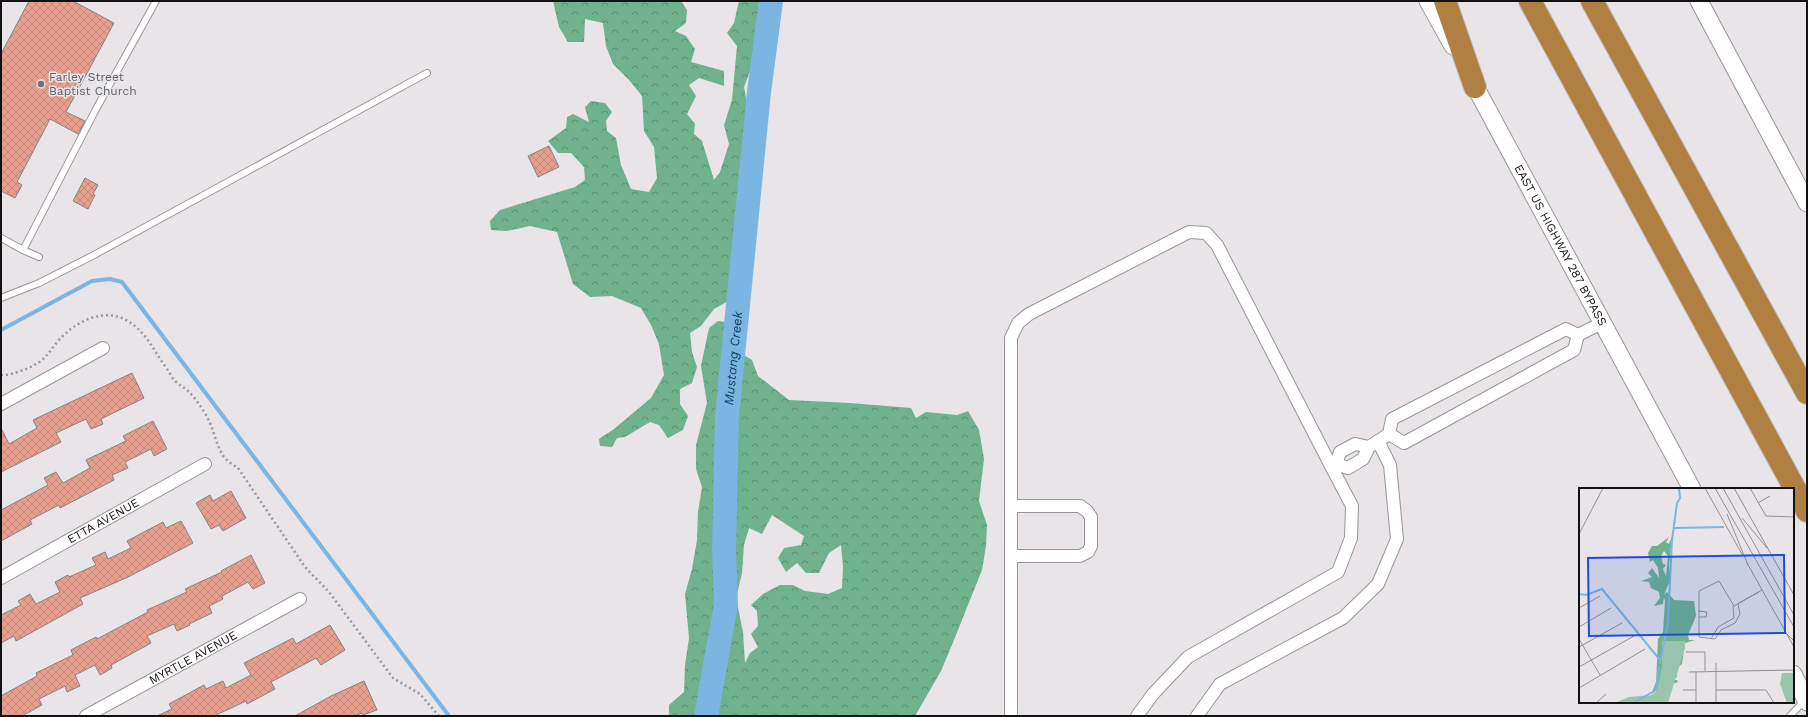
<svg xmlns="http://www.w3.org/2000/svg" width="1808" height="717" font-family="'Work Sans',sans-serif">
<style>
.forest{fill:url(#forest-crowns);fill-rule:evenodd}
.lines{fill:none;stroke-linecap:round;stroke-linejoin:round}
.stream{stroke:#7bb5e2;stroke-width:4}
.river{stroke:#7bb5e2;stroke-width:24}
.building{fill:url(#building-cross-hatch);stroke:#868180}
.service-casing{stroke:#989498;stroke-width:8}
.minor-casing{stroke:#989498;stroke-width:14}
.secondary-casing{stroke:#989498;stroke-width:19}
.motorway-casing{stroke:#c2c1c2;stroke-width:24}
.path{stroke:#9a979a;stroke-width:2.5;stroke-dasharray:2 3;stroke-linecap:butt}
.service{stroke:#fff;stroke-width:6}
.minor{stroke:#fff;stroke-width:12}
.secondary{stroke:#fff;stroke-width:17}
.motorway{stroke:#af8042;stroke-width:22}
.worship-dot{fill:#6b7280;stroke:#e8e4e8;stroke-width:1.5}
.labels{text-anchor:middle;stroke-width:3;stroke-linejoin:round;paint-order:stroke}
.worship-label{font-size:12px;fill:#5b616d;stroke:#e8e4e8;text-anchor:start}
.street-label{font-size:12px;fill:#131213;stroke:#e8e4e8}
.water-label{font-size:13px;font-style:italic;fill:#0d3b59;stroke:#e8e4e8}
.inset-river{fill:none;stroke:#7bb5e2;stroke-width:2}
.inset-road{fill:none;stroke:#939093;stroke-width:1}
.view{fill:#1d4ed8;fill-opacity:0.15;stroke:#1d4ed8;stroke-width:2}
.inset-edge{fill:none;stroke:#131213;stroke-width:2}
</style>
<defs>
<pattern id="forest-crowns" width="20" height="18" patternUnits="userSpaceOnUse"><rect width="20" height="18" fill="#6fb28d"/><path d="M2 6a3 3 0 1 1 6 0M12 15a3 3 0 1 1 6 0" fill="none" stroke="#5a8f72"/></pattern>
<pattern id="building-cross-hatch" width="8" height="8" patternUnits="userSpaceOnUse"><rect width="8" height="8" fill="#e7a08f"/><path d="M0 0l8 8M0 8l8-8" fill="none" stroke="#c5897a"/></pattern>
</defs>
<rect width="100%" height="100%" fill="#e8e4e8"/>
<!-- forest -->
<path class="forest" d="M553,1H681L687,10L686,23L675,31L686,36L695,49L691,62L724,71V86L699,78L689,85L696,96L687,114L695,124L694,134L702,141L714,180L720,172L729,144L724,125L732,100L737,46L727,33L734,23L739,1H759L761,42L744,87L758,160L760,199L738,223L732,299L714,309L701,326L690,333L692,352L697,367L692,383L680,389V404L688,416L683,430L668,438L659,425L650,422L625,437L617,438L612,447L600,446L599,439L614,429L651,398L664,375L659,344L651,325L641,308L612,296L590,297L573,284L557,232L530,226L507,231L491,230L490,221L500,210L575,187L585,180L584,167L571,153H558L548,141L566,128L567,117L573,114L589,122L585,107L591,101L605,103L612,112L606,121L607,131L616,138L621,165L631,189L649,192L657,178L654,147L644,131L642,96L629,80L613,64L606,46L603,23L585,19L584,42H568L559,27Z
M718,321L726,322L732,329L731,347L752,360L758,376L789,400L850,403L911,408L916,418L926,412L957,415L968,411L979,430L984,459L979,501L987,525L986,546L982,570L954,640L941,671L915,716H669V705L684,692L685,665L689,638L685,594L692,569L697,540L698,512L702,487L696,469V445L707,403L701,366L709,328ZM772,515L804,536L801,545L784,548L778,558L786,572L797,563L806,573H819L829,553L841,545L843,566L842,588L828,594L805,591L793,585H780L763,594L751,605L757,611L758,626L751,634L758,647L750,653L745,663L743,632L736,598L742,573L744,545L749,528L762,534Z"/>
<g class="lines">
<!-- stream -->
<path class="stream" d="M1,330L92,281L110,279L122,282L449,716"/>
<!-- river -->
<path class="river" id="s1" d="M706,716L726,604L724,550L727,416L759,92L771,1"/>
</g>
<!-- building -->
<path class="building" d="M29,1H73L114,23L66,112L85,121L78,134L50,119L17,182L22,185L15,198L1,191V54Z
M549,146L559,167L538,177L528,156Z
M85,178L98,185L93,194L95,195L88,209L73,201Z
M132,373L144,398L101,419L103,424L91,429L86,419L56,433L61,442L1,472V428L9,444L37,428L33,420Z
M153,421L167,449L154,456L151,449L125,462L128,468L112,475L114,480L60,508L59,505L30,520L32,524L1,541V510L48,485L44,478L56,472L63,483L90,468L86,460L126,441L123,436Z
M231,491L246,518L223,531L219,525L211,529L196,503L210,495L213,501Z
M181,521L193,543L128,577L80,598L83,604L16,641L14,636L1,643V615L21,605L18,601L30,594L36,604L60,592L55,582L68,575L69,577L96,565L92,558L105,552L108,559L131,548L127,541L163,522L166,528Z
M251,555L265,583L253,589L248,582L222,596L223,599L209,606L212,613L189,624L190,625L177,631L174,624L147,636L151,643L111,665L112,668L100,675L95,665L75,675L80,686L67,692L65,686L39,699L42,705L22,716H1V696L37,676L36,673L73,655L71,650L96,637L97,639L148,612L147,610L187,592L185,589L222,572L221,571Z
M330,625L345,650L321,665L316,658L271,682L275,689L247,704L246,701L214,716H157L172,709L169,704L204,685L206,689L223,681L226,688L251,675L244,663L293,638L296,644Z
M364,681L377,710L363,715L362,713L354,716H295L331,696Z"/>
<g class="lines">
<!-- service casing -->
<g class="service-casing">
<path id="service" d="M1,238L23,250L95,111L156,1
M23,250L39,257
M1,298L39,283L94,255L427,73
M1790,716L1804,701"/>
</g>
<!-- minor casing -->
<g class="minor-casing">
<g id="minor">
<path d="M1578,335L1602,323"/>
<path d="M1,404L103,348"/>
<path d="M1389,434L1404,443L1574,350L1578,335"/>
<path d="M1336,464L1340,452L1355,444L1369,447"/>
<path d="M1011,506H1080L1087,511L1091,517V546L1088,552L1080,556H1011"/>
<path id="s2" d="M1,578L205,464"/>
<path id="s3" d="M86,716L300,599"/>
<path d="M1011,716V338L1018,323L1029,314L1189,232L1206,233L1217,245L1331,466L1336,464L1348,468L1363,459L1369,447L1389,434L1392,419L1566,329L1578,335"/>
<path d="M1137,716L1153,694L1188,657L1338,572L1351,538L1352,506L1331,466"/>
<path d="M1197,716L1220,684L1343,618L1378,584L1397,539L1390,465L1378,441"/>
</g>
</g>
<!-- secondary casing -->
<g class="secondary-casing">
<g id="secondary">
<path d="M1428,1L1453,46"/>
<path d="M1699,1L1807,203"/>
<path id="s4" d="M1470,77L1692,489"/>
<path d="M1793,674L1807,702"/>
</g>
</g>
<!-- motorway casing -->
<g class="motorway-casing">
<path id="motorway" d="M1445,1L1475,87
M1530,1L1807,511
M1592,1L1807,393"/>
</g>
<!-- path -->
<path class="path" d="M1,375C12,375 26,370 36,364C46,359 51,349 59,340C74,323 101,308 124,319C146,330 153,350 167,369C170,373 172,378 175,381C180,386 186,388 190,393C196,399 201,407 206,415C214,428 215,444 224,457C227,461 233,465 238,468L305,567L329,592L393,678L420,694L439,716"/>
<!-- service -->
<use href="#service" class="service"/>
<!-- minor -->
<use href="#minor" class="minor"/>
<!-- secondary -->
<use href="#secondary" class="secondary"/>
<!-- motorway -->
<use href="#motorway" class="motorway"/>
</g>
<!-- markers -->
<circle class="worship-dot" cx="41" cy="84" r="4"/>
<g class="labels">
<!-- worship labels -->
<g class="worship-label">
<text x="49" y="81">Farley Street<tspan x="49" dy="14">Baptist Church</tspan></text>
</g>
<!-- street labels -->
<g class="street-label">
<text dy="4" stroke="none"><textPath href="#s4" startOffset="191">EAST US HIGHWAY 287 BYPASS</textPath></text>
<text dy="4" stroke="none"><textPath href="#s2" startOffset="117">ETTA AVENUE</textPath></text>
<text dy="4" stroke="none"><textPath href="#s3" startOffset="122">MYRTLE AVENUE</textPath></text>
</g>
<!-- water labels -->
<g class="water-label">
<text dy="5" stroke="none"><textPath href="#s1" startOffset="360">Mustang Creek</textPath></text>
</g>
</g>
<!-- overview -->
<g transform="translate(1579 488)">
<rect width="215" height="215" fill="#e8e4e8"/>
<path d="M203,185H215V215H208L201,196Z" fill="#9bc4ac"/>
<path d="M93,48L90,78L92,90L85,107L88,104L95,112L115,113L117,128L109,147L110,152H116L106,155L103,176L97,180L98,189L92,192H98L99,194L78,201L72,207L77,194L79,151L84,144L86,113L85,109L84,116L75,118L81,110L80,104L72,100L70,94L62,93L73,89L69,85L73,80L80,90L79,80L74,72L71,74L69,65L73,58H78L90,49L87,54L90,56ZM85,63L89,68L87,88L84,81L87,77L84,76L82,68Z" fill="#6fb28d" fill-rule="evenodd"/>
<path d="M83,153H106V160L89,215H35L50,209L73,207L78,202L83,178Z" fill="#9bc4ac"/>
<path class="inset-river" d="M95,40L145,39M0,106L7,107L23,101L81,172M81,176L89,134L93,52L98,15L101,10L100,0M54,215L77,202L80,178"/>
<path class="inset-road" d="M126,0L164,68M136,0L215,139M144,0L215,127M155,0L215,107M171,0L187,28L215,29M179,15L191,8M148,26L169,77M163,30L188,60M0,46L24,0M168,75L215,159M160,115L180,104M155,118L140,93L120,103V149L136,151L142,142L156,135L161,126L159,116M155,118L183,102M0,120L21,108M119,123L128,124L127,129H120M0,139L32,120M206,144L215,153M0,151L21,187M132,151L139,139L155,130L154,118M0,159L43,135M107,164H126V183M137,175V215M0,179L55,148M110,184L215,182M117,184V215M0,200L66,161M104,202H117M137,202H187L195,215M17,215L27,206"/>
<path class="view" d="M205,67L206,145L10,148L9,70Z"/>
<rect width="215" height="215" class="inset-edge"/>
</g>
<!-- border -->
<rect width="1808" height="717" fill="none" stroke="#131213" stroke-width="4"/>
</svg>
